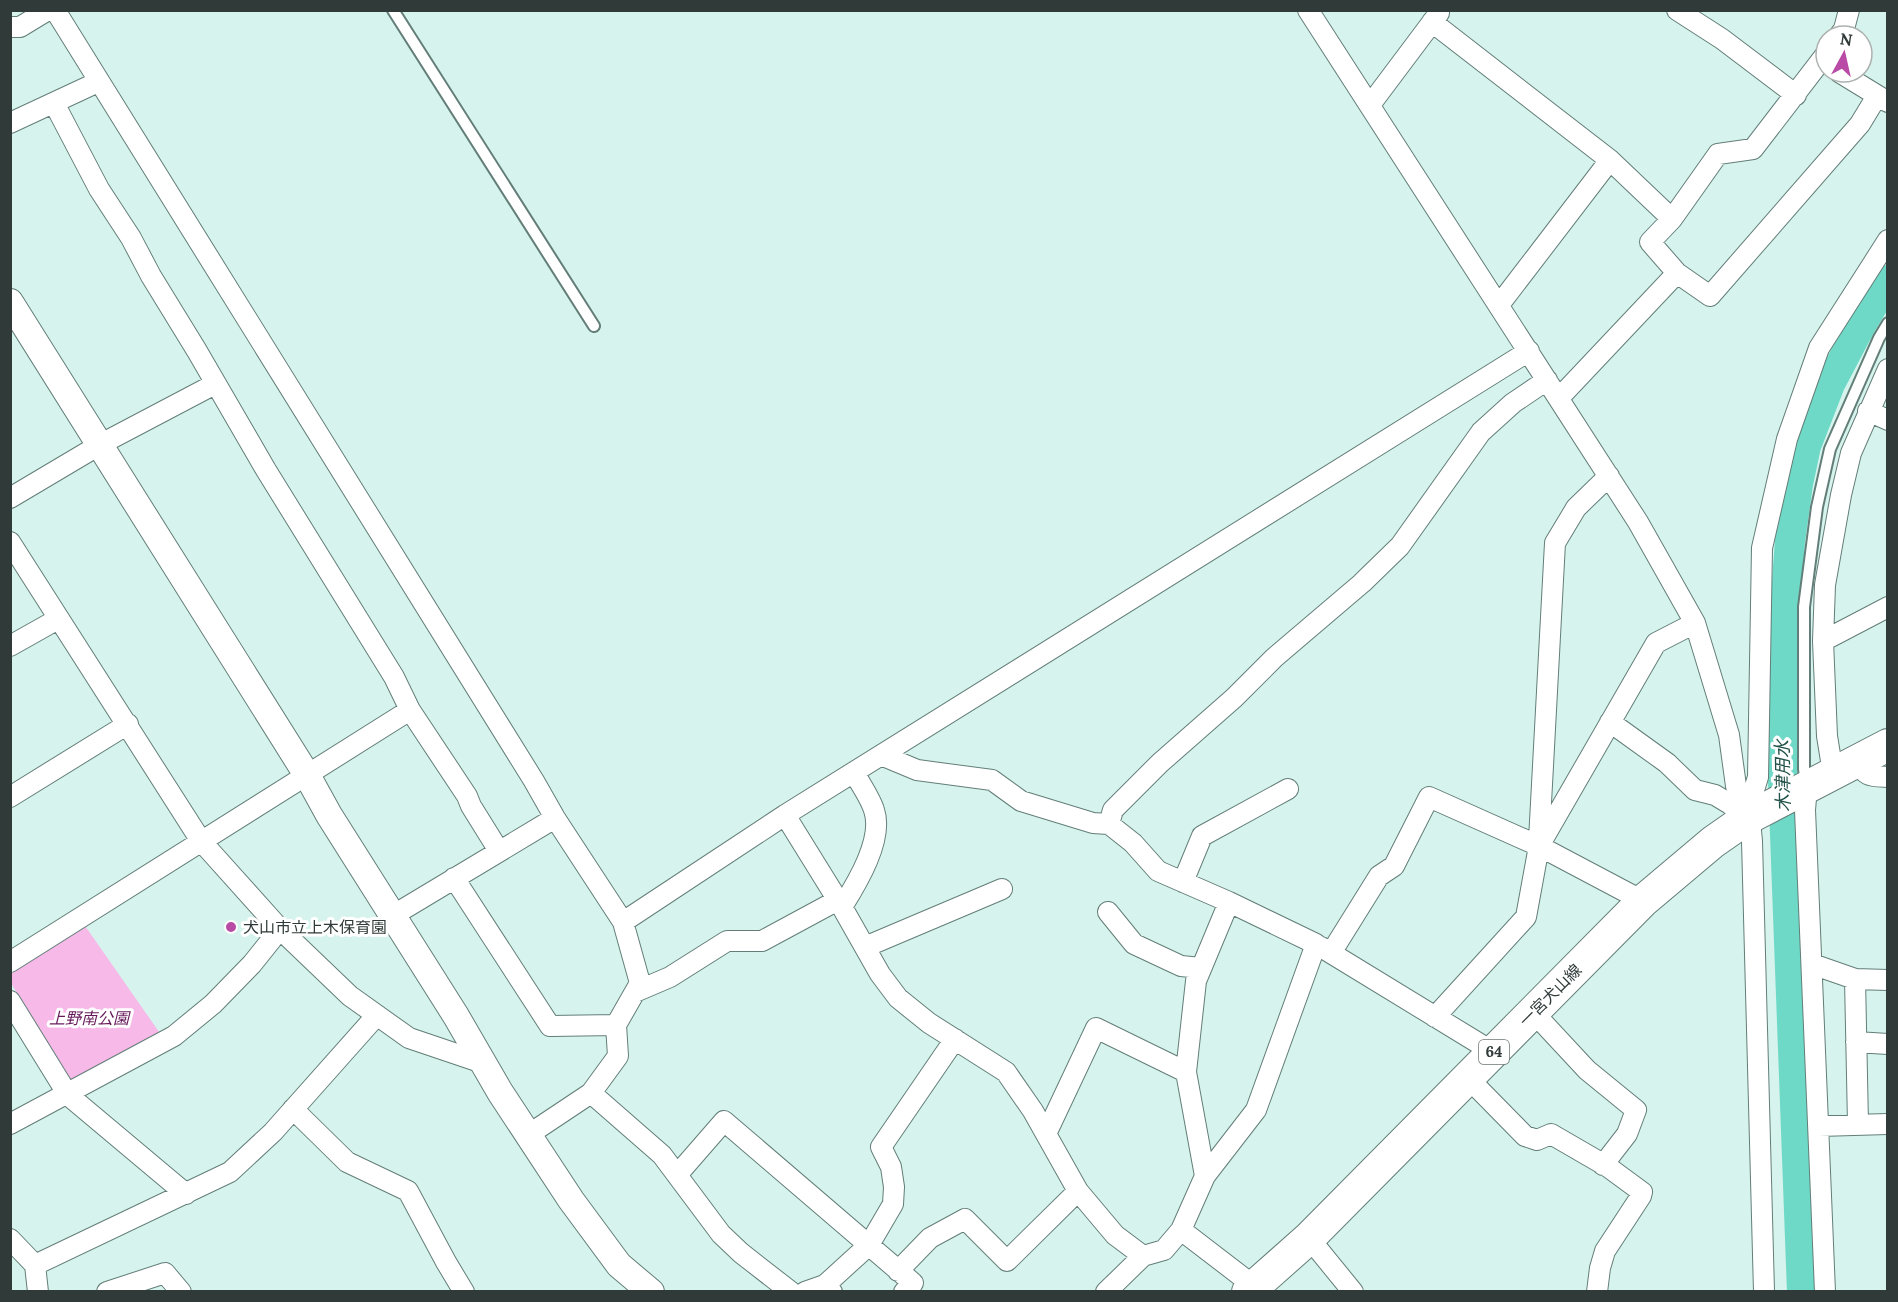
<svg xmlns="http://www.w3.org/2000/svg" width="1898" height="1302" font-family="Lora,'Noto Sans JP',serif">
<style>
.green{fill:#f7b9e8}
.lines{fill:none;stroke-linecap:round;stroke-linejoin:round}
.river{stroke:#6ed9c6;stroke-width:30}
.service-casing{stroke:#637e78;stroke-width:14}
.minor-casing{stroke:#637e78;stroke-width:22}
.tertiary-casing{stroke:#637e78;stroke-width:28}
.primary-casing{stroke:#637e78;stroke-width:34}
.service{stroke:#fff;stroke-width:10}
.minor{stroke:#fff;stroke-width:20}
.tertiary{stroke:#fff;stroke-width:26}
.primary{stroke:#fff;stroke-width:32}
.poi-dot{fill:#b94aa6;stroke:#fff;stroke-width:2}
.labels{text-anchor:middle;stroke-width:6;stroke-linejoin:round;paint-order:stroke}
.shield{fill:#fff;stroke:#6e7674;stroke-width:1.5}
.shield-label{font-size:15px;font-weight:bold;fill:#303b39}
.poi-label{font-size:16px;fill:#303b39;stroke:#fff;text-anchor:start}
.street-label{font-size:16px;fill:#303b39;stroke:#fff}
.park-label{font-size:16px;font-style:italic;fill:#671a5b;stroke:#fff}
.water-label{font-size:18px;font-style:italic;fill:#215148;stroke:#fff}
</style>
<rect width="100%" height="100%" fill="#d6f3ed"/>
<!-- green -->
<path class="green" d="M83,923L164,1039L69,1080L11,983V974Z"/>
<g class="lines">
<!-- river -->
<path class="river" d="M1802,1292L1782,753L1785,607L1790,541L1798,484L1806,446L1830,384L1861,325L1888,280"/>
<!-- service casing -->
<g class="service-casing">
<path id="service" d="M393,10L594,326
M1806,783L1804,769V607L1817,507L1830,449L1879,338L1888,323"/>
</g>
<!-- minor casing -->
<g class="minor-casing">
<path id="minor" d="M55,10L534,781L555,818L623,922L640,983L616,1025L618,1056L591,1093L528,1135
M1308,10L1638,522L1695,623L1729,735L1736,786L1751,831L1752,841L1764,1292
M1677,10L1722,39L1796,95
M1432,22L1610,160L1672,219
M10,27H20L48,10
M1839,36L1844,29L1849,10
M1826,54L1753,149L1718,154L1672,219L1650,242L1677,273L1710,296L1860,124L1877,96
M1839,72L1888,102
M54,103L99,189L131,238L151,276L197,351L266,470L394,677L410,710L467,796L471,806L499,851
M1370,105L1439,13
M10,123L98,82
M1499,305L1610,160
M1559,398L1677,273
M1868,411L1888,420
M10,498L101,444L215,384
M10,542L201,841L280,929L350,996L409,1038L483,1063
M1823,641L1888,607
M10,646L58,619
M1610,722L1667,763L1695,790L1715,795L1730,804L1746,819
M881,755L917,770L992,780L1021,801L1093,823L1109,824L1133,843L1158,871L1229,902
M1856,761C1866,777 1869,776 1888,777
M1833,773L1827,736L1823,641L1825,585L1841,495L1851,453L1888,369
M1807,786L1805,810L1825,1292
M10,797L128,724
M785,815L842,907L880,974L898,998L929,1023L1006,1072L1033,1111L1078,1191L1115,1235L1143,1256L1164,1250L1181,1230L1254,1286
M1746,816L1758,777L1762,548L1787,439L1819,348L1888,240
M1109,824L1113,810L1160,763L1234,698L1274,658L1362,583L1400,546L1481,432L1513,403L1547,380
M1539,840L1555,543L1576,508L1609,476
M454,878L550,1026L616,1025
M1183,882L1202,836L1288,789
M842,907C857,883 884,839 874,810C870,797 860,784 854,772
M1108,912L1134,944L1181,966L1201,968
M392,916L555,818
M623,922L785,815L1529,351
M865,947L1002,889
M1321,947L1493,1052
M1331,953L1379,876L1394,866L1429,797L1539,846L1643,901
M10,962L410,710
M1812,964L1855,979L1858,1124
M1855,979L1888,980
M635,992L670,977L727,941H762L838,900
M10,1001L68,1095L186,1194
M1533,1012L1587,1070L1636,1110L1627,1134L1603,1165
M1435,1017L1526,917L1539,846L1656,643L1695,623
M1856,1042L1888,1044
M1468,1078L1525,1136L1537,1140L1551,1134L1608,1167L1642,1192L1641,1196L1605,1251L1600,1268L1597,1292
M591,1093L662,1155L721,1234L741,1253L791,1292
M293,1109L347,1162L408,1191L446,1262L464,1292
M10,1124L174,1036L213,1004L252,964L280,929
M1819,1126L1888,1124
M1046,1134L1096,1028L1186,1072
M677,1175L724,1121L913,1283L904,1292
M1181,1230L1205,1176L1186,1072L1196,981L1229,902L1316,944L1256,1110L1205,1176
M1309,1238L1353,1292
M10,1239L35,1265L38,1292
M35,1265L230,1172L273,1132L377,1015
M898,1271L930,1238L965,1219L1007,1261L1078,1191
M825,1285L869,1245L893,1204L894,1187L891,1167L881,1147L955,1039
M107,1292L165,1273L181,1292
M805,1292L825,1285L832,1292
M1106,1292L1143,1256"/>
</g>
<!-- tertiary casing -->
<g class="tertiary-casing">
<path id="tertiary" d="M10,302L307,775L329,815L456,1016L500,1092L571,1200L619,1265L651,1292"/>
</g>
<!-- primary casing -->
<g class="primary-casing">
<path id="primary" d="M1248,1292L1309,1238L1643,901L1713,842L1746,819L1888,745"/>
</g>
<!-- service -->
<use href="#service" class="service"/>
<!-- minor -->
<use href="#minor" class="minor"/>
<!-- tertiary -->
<use href="#tertiary" class="tertiary"/>
<!-- primary -->
<use href="#primary" class="primary"/>
</g>
<!-- markers -->
<circle class="poi-dot" cx="231" cy="927" r="6"/>
<g class="labels">
<!-- shield labels -->
<rect class="shield" x="1479" y="1040" width="30" height="24" rx="4.5"/>
<g class="shield-label">
<text x="1494" y="1057">64</text>
</g>
<!-- poi labels -->
<g class="poi-label">
<text x="243" y="933">犬山市立上木保育園</text>
</g>
<!-- street labels -->
<g class="street-label">
<text transform="translate(1550 995) rotate(-45)" y="6">一宮犬山線</text>
</g>
<!-- park labels -->
<g class="park-label">
<text x="89" y="1024">上野南公園</text>
</g>
<!-- water labels -->
<g class="water-label">
<text transform="translate(1783 776) rotate(-91)" y="6">木津用水</text>
</g>
</g>
<!-- border -->
<rect width="1898" height="1302" fill="none" stroke="#303b39" stroke-width="24"/>
<!-- north arrow -->
<g transform="translate(1844 54) rotate(8)"><circle r="28" fill="#ffffff" stroke="#acb1b0" stroke-width="1.5"/>
<path d="M0-4.5L10 22L0 15L-10 22Z" fill="#b94aa6"/>
<text y="-9" font-size="16" font-weight="bold" text-anchor="middle" fill="#303b39">N</text>
</g>
</svg>
